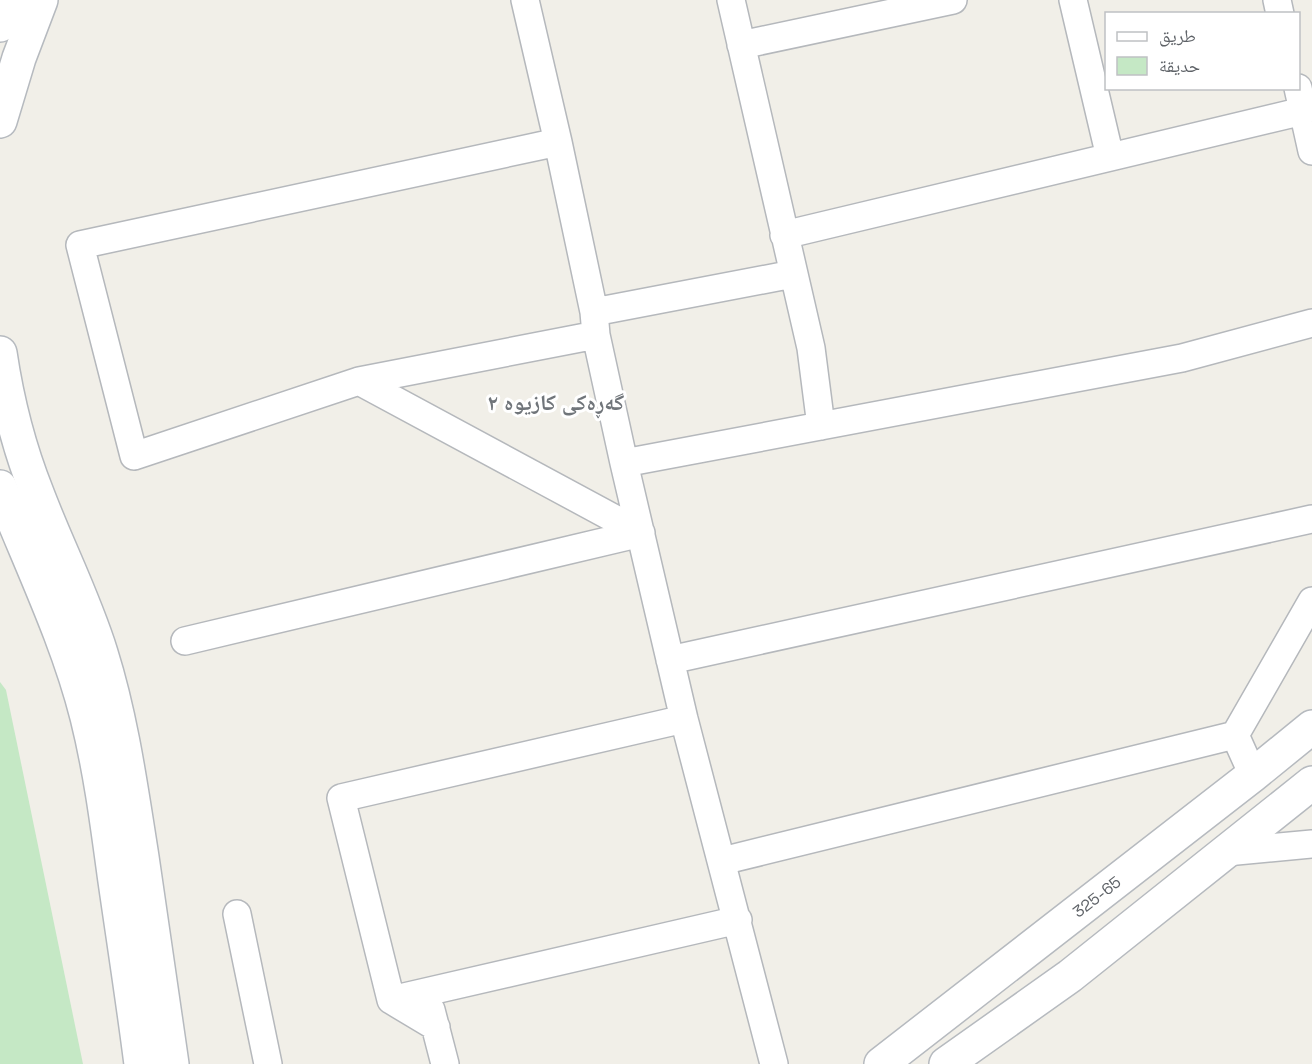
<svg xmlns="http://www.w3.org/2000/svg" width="1312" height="1064" font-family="'Space Grotesk','Noto Naskh Arabic',sans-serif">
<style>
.green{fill:#c5e8c5}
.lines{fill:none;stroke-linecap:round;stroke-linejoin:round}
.street-casing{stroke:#b5b8bc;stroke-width:30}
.secondary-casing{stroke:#b6babf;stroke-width:36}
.street{stroke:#fff;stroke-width:27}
.secondary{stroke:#fff;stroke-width:33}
.labels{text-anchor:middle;stroke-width:6;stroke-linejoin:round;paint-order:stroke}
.street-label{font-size:16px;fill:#5f6368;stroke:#fff}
.district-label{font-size:22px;font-weight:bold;fill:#70757a;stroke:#fff}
</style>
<rect width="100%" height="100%" fill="#f1efe8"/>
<!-- green -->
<path class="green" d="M0,682L6,690L83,1064H0Z"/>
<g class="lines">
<!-- street casing -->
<g class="street-casing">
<path id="street" d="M525,0L558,142L594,312L596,335L624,463L684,719L774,1064
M731,0L811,348L821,426
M1073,0L1110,157
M1277,0L1280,14
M741,45L953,0
M1298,88L1312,151
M558,142L80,245L134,456L359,381L596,335
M784,235L1303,111
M594,312L793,274
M359,381L641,533
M624,463L1182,358L1312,323
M185,641L641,533
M670,660L1312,519
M1235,735L1312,601
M1226,852L1312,844
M722,861L1235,735L1253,775
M237,914L268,1064
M391,1000L738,920
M431,1010L445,1064
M436,1027L391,1000L341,798L684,719"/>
</g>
<!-- secondary casing -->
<g class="secondary-casing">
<g id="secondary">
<path d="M0,25L10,0"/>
<path d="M0,121L19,58L41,0"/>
<path d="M0,353C7,400 19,448 37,493C57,546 84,598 101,653C122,720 131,788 142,857C152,926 162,995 172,1064"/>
<path d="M0,487C30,563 67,638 87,717C100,769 107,822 114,874C123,937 133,1001 141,1064"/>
<path id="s1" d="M881,1064L1253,775L1312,727"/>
<path d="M946,1064L1070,976L1312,783"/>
</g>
</g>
<!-- street -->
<use href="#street" class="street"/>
<!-- secondary -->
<use href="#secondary" class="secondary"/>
</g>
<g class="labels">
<!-- street labels -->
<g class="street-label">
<text dy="6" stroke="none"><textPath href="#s1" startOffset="273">325-65</textPath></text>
</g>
<!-- district labels -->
<g class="district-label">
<text x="556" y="410">گەڕەکی کازیوە ٢</text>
</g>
</g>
<!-- legend -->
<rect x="1105" y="12" width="195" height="78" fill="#ffffff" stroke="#bfc1c3" stroke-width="1.5"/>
<rect x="1117" y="32" width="30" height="9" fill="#ffffff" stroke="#bfc1c3" stroke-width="1.5"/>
<text x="1159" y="42" font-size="18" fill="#5f6368">طريق</text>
<rect x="1117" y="57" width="30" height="18" fill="#c5e8c5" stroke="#bfc1c3" stroke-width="1.5"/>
<text x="1159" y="72" font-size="18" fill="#5f6368">حديقة</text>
</svg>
